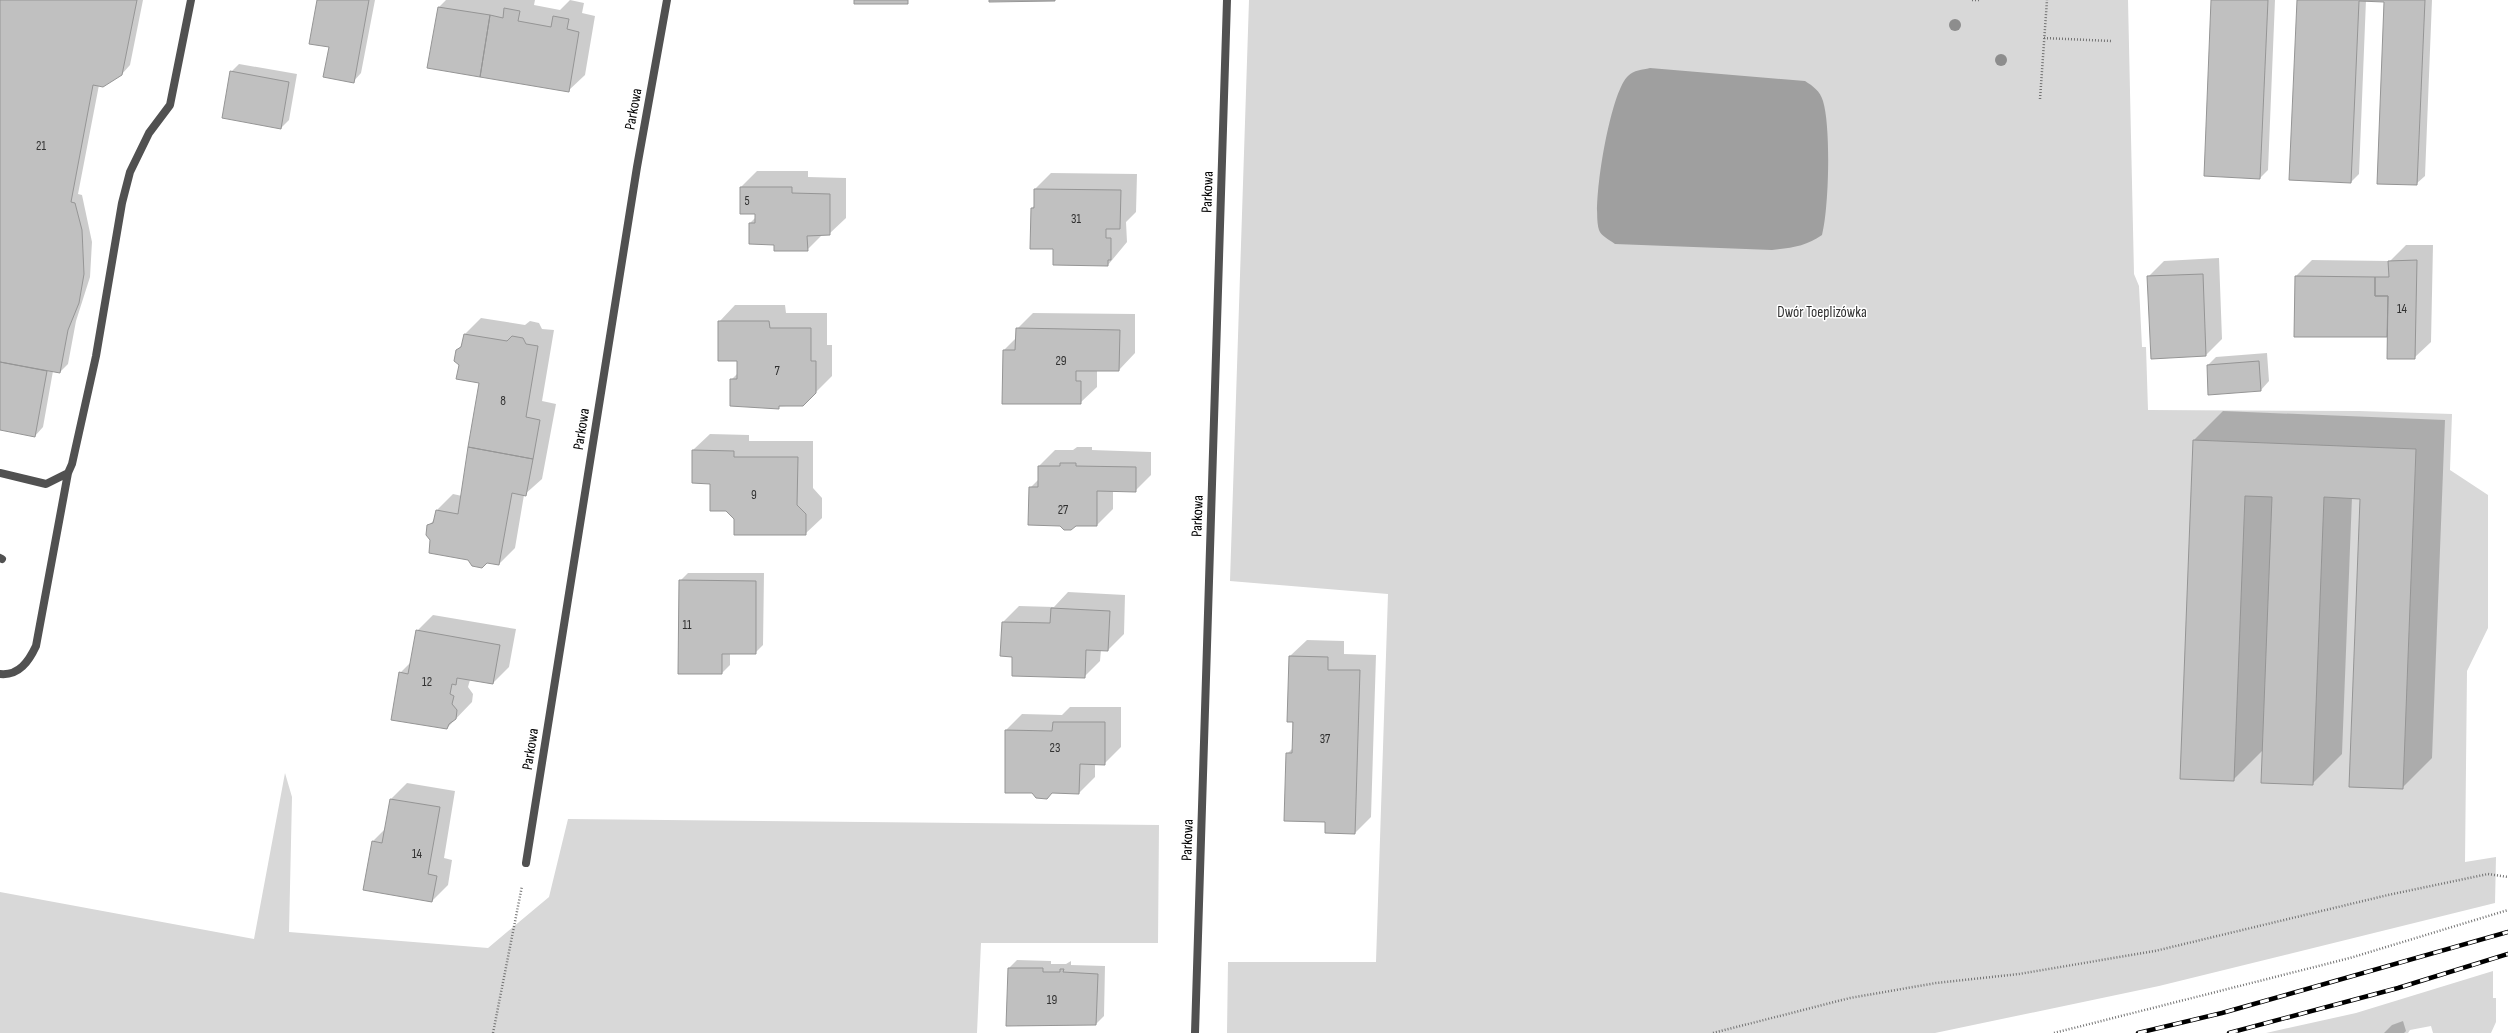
<svg xmlns="http://www.w3.org/2000/svg" width="2508" height="1033" font-family="'Sofia Sans Condensed',sans-serif">
<style>
.green{fill:#d8d8d8}
.water{fill:#9f9f9f}
.shadow{fill:#0003}
.building{fill:#c0c0c0;stroke:#959595}
.lines{fill:none;stroke-linecap:round;stroke-linejoin:round}
.path{stroke:#737373;stroke-width:2.5;stroke-dasharray:1 2;stroke-linecap:butt}
.lane{stroke:#515151;stroke-width:8}
.street{stroke:#515151;stroke-width:8}
.rail-casing{stroke:#000;stroke-width:4.5}
.rail{stroke:#fff;stroke-width:3;stroke-dasharray:9;stroke-linecap:butt}
.tree{fill:#8d8d8d}
.labels{text-anchor:middle;stroke-width:3;stroke-linejoin:round;paint-order:stroke}
.number-label{font-size:13px;fill:#303030}
.street-label{font-size:15px;fill:#000;stroke:#fff}
.park-label{font-size:15px;fill:#2f2f2f;stroke:#fff}
</style>
<rect width="100%" height="100%" fill="#fff"/>
<!-- green -->
<path class="green" d="M1249,0H2128L2134,274L2139,286L2142,347H2146L2148,410L2359,411L2452,414L2450,470L2488,495V628L2467,671L2465,862L2496,857L2495,903L2159,986L1935,1033H1227L1228,962H1376L1388,594L1230,581Z
M285,773L292,797L289,932L488,948L549,897L568,819L1159,825L1158,943H981L977,1033H0V892L254,939Z
M2493,971V998H2496V1022L2491,1033H2433L2431,1026L2410,1030L2408,1033H2266L2356,1013Z"/>
<!-- water -->
<path class="water" d="M1650,68L1805,81C1813,86 1820,91 1823,101C1831,127 1829,208 1822,235C1807,246 1791,248 1772,250L1615,244C1610,240 1601,236 1599,230C1591,207 1610,92 1628,76C1634,70 1642,70 1650,68Z"/>
<!-- shadow -->
<path class="shadow" d="M0,0H143L130,65L122,74L99,85L78,194L82,195L92,242L90,277L76,321L68,364L60,372L53,371L43,427L35,436L0,429Z
M319,0H375L361,73L353,82L330,46Z
M446,0H535L534,5L560,10L570,0L584,3L582,13L595,16L585,75L568,91L428,67L439,7Z
M2211,0H2275L2268,170L2260,178Z
M2298,0H2432L2425,176L2416,184L2385,1L2366,0L2359,174L2351,182Z
M239,64L297,74L289,120L281,128L231,72Z
M757,171H808V177L846,178V218L829,234H823L807,250L775,244L750,223L756,217V213L741,187Z
M1051,173L1137,174L1136,212L1126,222L1127,242L1108,265L1054,248H1031L1032,208L1035,205V189Z
M2406,245H2433L2431,342L2414,358L2388,336H2295L2296,276L2312,260L2390,261Z
M2219,258L2222,339L2206,355L2148,277L2164,261Z
M735,305H785L786,313H827V345H832V376L803,405L756,408V405L731,380L738,373V360L719,322Z
M1033,313L1135,314V353L1119,370H1097V387L1080,403L1004,350L1017,337V329Z
M481,318L525,325L530,321L539,323L542,329L554,330L542,401L556,404L542,479L524,495L515,548L499,564L469,559L431,540L428,526L435,519L436,511L453,494L462,496L480,382L460,365L457,350L463,344L465,334Z
M2267,353L2269,381L2261,390L2208,365L2216,357Z
M2223,411L2445,420L2432,758L2402,788L2361,498L2352,497L2342,754L2312,784L2263,750L2233,780L2194,440Z
M710,434L749,435V441H813V488L822,498V518L805,534L735,518L711,483L693,450Z
M1077,447H1092V450L1151,452V475L1135,491H1113V509L1097,525L1030,488L1039,479V466L1055,450H1073Z
M688,573H764L763,645L755,653H730V665L722,673H679L680,581Z
M1068,592L1125,595L1124,634L1108,650H1101L1100,661L1084,677L1013,656L1003,622L1019,606L1054,607Z
M433,615L516,629L509,667L493,683L470,680L468,687L473,694L472,702L447,728L400,673L411,662L417,631Z
M1307,640L1344,641V654L1376,655L1371,817L1355,833L1327,821L1287,754L1293,748L1290,656Z
M1070,707H1121V747L1104,764L1095,763V777L1079,793L1006,730L1022,714L1062,715Z
M407,783L455,791L444,858L452,860L448,885L432,901L373,841L386,828L391,799Z
M1017,960L1051,961V964H1066L1071,961V965L1105,966L1104,1016L1096,1024L1009,968Z
M2403,1021L2406,1031L2404,1033H2384L2392,1025Z"/>
<!-- building -->
<path class="building" d="M0,0H137L122,75L103,87L93,85L71,202L75,203L82,230L84,274L79,303L68,330L60,373L0,362Z
M317,0H369L354,83L323,77L329,47L309,44Z
M854,0H908V4H854Z
M989,0H1055V1L989,2Z
M2211,0H2268L2260,179L2204,176Z
M2297,0H2425L2417,185L2377,184L2384,2L2359,1L2351,183L2289,180Z
M438,7L490,15L480,77L427,68Z
M504,8L520,11L518,21L551,27L553,16L569,19L567,29L579,32L569,92L480,77L490,15L503,18Z
M230,71L289,82L281,129L222,118Z
M740,187H792V193L830,194V235L807,236L808,251H774V245L749,244V223H755V214H740Z
M1034,189L1121,190L1120,229H1106V238H1111V260H1108V266L1053,265V249H1030L1031,208H1034Z
M2417,260L2415,359H2387L2388,296H2375V277H2389L2388,261Z
M2203,274L2206,356L2151,359L2147,276Z
M2295,276L2375,277V296H2388L2387,337H2294Z
M718,321H769L770,328H811V361H816V393L803,406H779V409L730,406V379H737V361H718Z
M1016,328L1120,330L1119,371H1076V381H1081V404H1002L1003,350H1015Z
M464,334L507,341L512,336L523,338L526,344L538,346L526,417L540,420L533,459L468,447L479,383L456,379L459,365L454,361L456,350L461,347Z
M2259,361L2261,391L2208,395L2207,365Z
M0,362L47,371L35,437L0,430Z
M2193,440L2416,449L2403,789L2349,787L2360,499L2324,497L2313,785L2261,783L2272,497L2245,496L2234,781L2180,779Z
M468,447L533,459L526,496L512,493L499,565L487,563L482,568L472,566L468,560L429,553L430,540L426,535L427,525L433,523L436,510L458,514Z
M692,450L734,451V457H798L797,505L806,514V535H734V519L726,511H710V484L692,483Z
M1060,463H1076V466L1136,467V492L1097,491V526H1076L1071,530H1064L1060,526L1028,525L1029,487H1038V466H1060Z
M679,580L756,581V654H722V674H678Z
M1051,608L1110,611L1108,651L1086,650L1085,678L1012,676V657L1000,656L1002,622L1050,623Z
M416,630L500,645L493,684L457,678L456,685L452,684L450,694L454,696L452,704L457,710L456,719L449,724L447,729L391,720L399,672L408,674Z
M1289,656L1328,657V670H1360L1355,834L1325,833V822L1284,821L1286,753H1292L1293,722H1287Z
M1053,722H1105V765L1080,764L1079,794L1052,793L1047,799L1036,798L1032,793H1005V730L1052,731Z
M390,799L440,807L428,874L437,876L432,902L363,890L372,841L382,843Z
M1008,968H1043V972H1060V969H1064L1063,972L1098,974L1096,1025L1006,1026Z"/>
<g class="lines">
<!-- path -->
<path class="path" d="M1972,0H1979
M2044,38L2111,41
M2040,99L2047,0
M493,1033L522,886
M1713,1033L1850,998L1936,983L2019,974L2155,951L2388,895L2488,874L2508,877
M2054,1033L2350,958L2508,910"/>
<!-- lane -->
<path class="lane" d="M0,473L46,484L68,473
M0,558L2,559
M0,674C19,676 29,661 36,646L68,473L72,464L96,356L122,203L130,172L149,133L170,105L191,0"/>
<!-- street -->
<path class="street" d="M526,863L637,167L667,0
M1195,1033L1227,0"/>
<!-- rail casing -->
<g class="rail-casing">
<path id="rail" d="M2138,1033L2222,1013L2508,932
M2229,1033L2398,988L2508,954"/>
</g>
<!-- rail -->
<use href="#rail" class="rail"/>
</g>
<!-- trees -->
<g class="tree">
<circle cx="1955" cy="25" r="6"/>
<circle cx="2001" cy="60" r="6"/>
</g>
<g class="labels">
<!-- number labels -->
<g class="number-label">
<text x="41" y="150">21</text>
<text x="747" y="205">5</text>
<text x="1076" y="223">31</text>
<text x="2402" y="313">14</text>
<text x="1061" y="365">29</text>
<text x="777" y="375">7</text>
<text x="503" y="405">8</text>
<text x="754" y="499">9</text>
<text x="1063" y="514">27</text>
<text x="687" y="629">11</text>
<text x="427" y="686">12</text>
<text x="1325" y="743">37</text>
<text x="1055" y="752">23</text>
<text x="417" y="858">14</text>
<text x="1052" y="1004">19</text>
</g>
<!-- street labels -->
<g class="street-label">
<text transform="translate(633 109) rotate(-80)" y="5">Parkowa</text>
<text transform="translate(1207 192) rotate(-88)" y="5">Parkowa</text>
<text transform="translate(581 429) rotate(-81)" y="5">Parkowa</text>
<text transform="translate(1197 516) rotate(-88)" y="5">Parkowa</text>
<text transform="translate(530 749) rotate(-81)" y="5">Parkowa</text>
<text transform="translate(1187 840) rotate(-88)" y="5">Parkowa</text>
</g>
<!-- park labels -->
<g class="park-label">
<text x="1822" y="317">Dwór Toeplizówka</text>
</g>
</g>
</svg>
